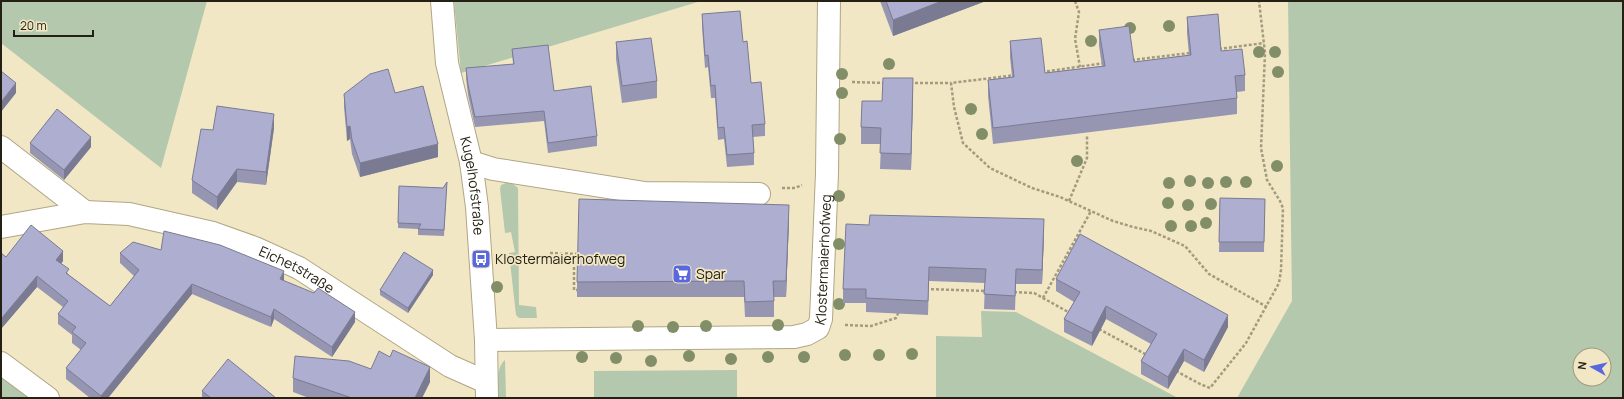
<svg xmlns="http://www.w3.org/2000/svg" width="1624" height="399" font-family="Manrope,sans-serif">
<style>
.green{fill:#b4c8ad;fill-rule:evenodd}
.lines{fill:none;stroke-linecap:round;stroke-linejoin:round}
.minor-casing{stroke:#b0a685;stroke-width:24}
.path{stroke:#a39b80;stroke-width:2.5;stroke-dasharray:3 2;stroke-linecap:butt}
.minor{stroke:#fff;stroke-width:22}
.tree{fill:#828e68}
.wall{fill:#9696b3}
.shaded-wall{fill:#7a7a92}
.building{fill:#aeafd0;stroke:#7a7a92}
.labels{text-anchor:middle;stroke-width:3.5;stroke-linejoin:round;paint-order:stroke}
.street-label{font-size:14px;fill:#242013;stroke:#f2e7c4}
.poi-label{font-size:14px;fill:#242013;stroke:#f2e7c4;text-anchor:start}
</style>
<rect width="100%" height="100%" fill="#f2e7c4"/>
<!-- green -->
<path class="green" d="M1,1H207L161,168L1,43Z
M454,1H701L461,73Z
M1288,1H1623V398H1237L1292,301ZM1580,355H1604V379H1580Z
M506,183H512L518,188L519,305L536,307L537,318H519L516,315L509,253L515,252L511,232L505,233L500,189L501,185Z
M981,311L1016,312L1178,398H936V336L982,337Z
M505,360L506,398H499C499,387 495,368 505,360Z
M737,370V398H594V371Z
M1,374L32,398H1Z"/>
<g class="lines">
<!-- minor casing -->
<g class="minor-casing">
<g id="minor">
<path id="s1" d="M442,1L447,63L471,162L477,207L486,340L487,398"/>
<path d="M1,147L85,212"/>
<path d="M471,162L493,169L645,193L759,194"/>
<path id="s2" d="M1,227L85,212L129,214L213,233L255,248L299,268L450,366L486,382"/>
<path id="s3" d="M486,340L794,337L807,334L818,328L821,319L827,173L829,1"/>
<path d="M1,363L48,398"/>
</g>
</g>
<!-- path -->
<path class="path" d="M1075,1L1079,12L1075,39L1080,67
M1219,49L1264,43
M1132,60L1190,53
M1042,72L1105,63
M1016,75L951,83L954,107L963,143L990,168L1032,188L1060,197L1113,221L1133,227L1151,231L1185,246L1209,274L1267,307
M852,82L885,83
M910,83H951
M782,188H795L802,185
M1069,201L1087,158V136
M550,253L579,254
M549,262H574V290H577
M926,289L987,291
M1014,292L1034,293L1070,313
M1043,298L1091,211
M845,325L871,326L896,318L899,311
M1099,329L1147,355
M1176,371L1200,384L1210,388L1246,343L1279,283L1281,270L1283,208L1280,201L1267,180L1261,148L1265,53L1259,1"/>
<!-- minor -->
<use href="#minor" class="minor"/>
</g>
<!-- trees -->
<g class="tree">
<circle cx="1169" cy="26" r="6"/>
<circle cx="1130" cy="28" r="6"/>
<circle cx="1091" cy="41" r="6"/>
<circle cx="1259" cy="52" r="6"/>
<circle cx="1275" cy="52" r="6"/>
<circle cx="889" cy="64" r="6"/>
<circle cx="1278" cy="72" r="6"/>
<circle cx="842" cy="74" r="6"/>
<circle cx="842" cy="93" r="6"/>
<circle cx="971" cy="109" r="6"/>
<circle cx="982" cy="134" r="6"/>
<circle cx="840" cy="139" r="6"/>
<circle cx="1077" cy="161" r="6"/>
<circle cx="1277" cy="166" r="6"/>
<circle cx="1190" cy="181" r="6"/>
<circle cx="1226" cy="182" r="6"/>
<circle cx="1246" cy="182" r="6"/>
<circle cx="1169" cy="183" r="6"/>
<circle cx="1208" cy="183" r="6"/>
<circle cx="839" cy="196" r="6"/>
<circle cx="1168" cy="203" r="6"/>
<circle cx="1211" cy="204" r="6"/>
<circle cx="1188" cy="205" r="6"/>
<circle cx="1206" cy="223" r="6"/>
<circle cx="1171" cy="226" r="6"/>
<circle cx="1191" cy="226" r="6"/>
<circle cx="839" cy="244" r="6"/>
<circle cx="497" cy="287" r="6"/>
<circle cx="839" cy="304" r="6"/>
<circle cx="778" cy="325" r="6"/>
<circle cx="638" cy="326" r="6"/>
<circle cx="706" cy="326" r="6"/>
<circle cx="673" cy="327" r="6"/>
<circle cx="912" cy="354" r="6"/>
<circle cx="845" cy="355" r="6"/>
<circle cx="879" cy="355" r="6"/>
<circle cx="689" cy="356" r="6"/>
<circle cx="582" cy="357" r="6"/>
<circle cx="768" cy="357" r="6"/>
<circle cx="804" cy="357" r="6"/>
<circle cx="616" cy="358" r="6"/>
<circle cx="731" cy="359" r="6"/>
<circle cx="651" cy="361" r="6"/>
</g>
<!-- wall -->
<path class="wall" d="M880,1H986L893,36Z
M702,14L743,42L751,83L765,124V136L753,137L754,153V165L727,167L724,139L718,140L715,98H711L708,67L705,68L702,26Z
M1187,17L1245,75V91L1237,92V114L993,144L988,96V80L1012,77L1010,57V41L1045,73L1102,66L1099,46V30L1134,62L1189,55L1187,33Z
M616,42L657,81V98L622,103L616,59Z
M512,49L554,91L597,136V146L548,153L544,121L475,127L468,95L466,78V68L513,64Z
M395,93L438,157L360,177L352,154L350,139L347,141L344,107V94Z
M913,94L911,170L880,169L881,144H861V127L882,101Z
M274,128L266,185L237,182L217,210L192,193V180L213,130Z
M30,143L91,147L64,180L30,153Z
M447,182L444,236L418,235V229L398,228L399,186L443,188Z
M1220,198L1265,199L1264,252H1219Z
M789,220L786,297H774V317H745L744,297H577V282Z
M1044,234L1042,284H1016L1015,310L984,309L985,283L929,281L928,315L866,312V303H843V289Z
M161,250L284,281L355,322L332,357L274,319L271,327L192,294L108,398H90L66,379V368L81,350L72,343V335L58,324V314L63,307L37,287L1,329V253L6,257L63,261L61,264L69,275L110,306L134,276L120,263V253Z
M433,275L408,313L380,295V290Z
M1056,279L1228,327L1204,372L1184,361L1168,389L1141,374V361L1151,344L1106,319L1092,346L1064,332V319L1074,302L1056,291Z
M371,369L430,382L422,398H309L293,392V378Z
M202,391L276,398H202Z"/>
<!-- shaded-wall -->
<path class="shaded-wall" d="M942,1H986L893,36V20Z
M913,78V94L911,170V154Z
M16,83V93L1,112V102Z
M274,114V128L266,185V172Z
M350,126V139L347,141V127Z
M91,137V147L64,180V170Z
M438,144V157L360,177V163Z
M237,169V182L217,210V197Z
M789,205V220L786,297V281Z
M1044,219V234L1042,284V270Z
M63,251V261L56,270V260Z
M433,270V275L408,313V308Z
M284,271V282L280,279Z
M37,276V287L1,329V319Z
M192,284V294L108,398H101V396Z
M1106,306V319L1092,346V333Z
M274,309V319L271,327V317Z
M355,312V322L332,357V347Z
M1228,315V327L1204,372V360Z
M1184,349V361L1168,389V377Z
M430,367V382L422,398H415Z"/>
<!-- building -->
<path class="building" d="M886,1H942L893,20Z
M740,11L743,42L747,41L751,83L761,82L765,124L752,125L754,153L727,155L724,127L718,128L715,85L711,86L708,55L705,56L702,14Z
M1218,14L1221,51L1242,49L1245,75L1235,76L1237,98L993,128L988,80L1014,77L1010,41L1041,38L1045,73L1105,66L1099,30L1129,26L1134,62L1191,55L1187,17Z
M651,38L657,81L622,86L616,42Z
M548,45L554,91L591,86L597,136L548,143L544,111L475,117L468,85L466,68L514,64L512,49Z
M388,69L395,93L423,86L438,144L360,163L352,140L350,126L347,127L344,94L370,74Z
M1,71L16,83L1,102Z
M883,78H913L911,154L880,153L881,128L861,127L862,101H882Z
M217,106L274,114L266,172L237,169L217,197L192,180L201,129L213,130Z
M57,109L91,137L64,170L30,143Z
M447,182L444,230L418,229L421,224L398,223L399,186L443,188Z
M1220,198L1265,199L1264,242H1219Z
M579,199L789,205L786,281H773L774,301L745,302L744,281L577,282Z
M870,215L1044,219L1042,270L1016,269L1015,296L984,294L986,269L929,267L928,301L866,298V289H843L846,224L869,225Z
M31,225L63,251L56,260L69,269L66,273L110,306L139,270L120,253L133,242L161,250L164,231L220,245L284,271L280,279L314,293L318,288L355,312L332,347L274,309L271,317L192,284L101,396L66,368L86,343L72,332L76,327L58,314L68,301L37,276L1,319V253L6,257Z
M1080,234L1228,315L1204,360L1184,349L1168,377L1141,361L1157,334L1106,306L1092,333L1064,319L1080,292L1056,279Z
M404,252L433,270L408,308L380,290Z
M393,350L430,367L415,398H352L293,378L295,356L349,361L371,369L379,351L390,357Z
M228,359L276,398H211L202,391Z"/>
<!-- icons -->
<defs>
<g id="bus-square" transform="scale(1)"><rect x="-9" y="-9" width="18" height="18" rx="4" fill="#5968df" stroke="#f2e7c4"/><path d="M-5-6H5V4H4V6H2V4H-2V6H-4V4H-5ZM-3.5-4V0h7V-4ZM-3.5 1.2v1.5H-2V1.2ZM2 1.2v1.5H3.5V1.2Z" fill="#fff"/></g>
<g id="supermarket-square" transform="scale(1)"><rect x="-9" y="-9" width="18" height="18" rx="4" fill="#5968df" stroke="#f2e7c4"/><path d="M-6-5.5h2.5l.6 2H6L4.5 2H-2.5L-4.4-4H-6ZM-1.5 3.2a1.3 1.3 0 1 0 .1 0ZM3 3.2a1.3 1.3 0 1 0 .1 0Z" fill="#fff"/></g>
</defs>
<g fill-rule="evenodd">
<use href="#bus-square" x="481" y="259"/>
<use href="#supermarket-square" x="682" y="274"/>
</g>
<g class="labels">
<!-- street labels -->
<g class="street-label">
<text dy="5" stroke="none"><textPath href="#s1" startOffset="188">Kugelhofstraße</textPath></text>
<text dy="5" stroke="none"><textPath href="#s3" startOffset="403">Klostermaierhofweg</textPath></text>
<text dy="5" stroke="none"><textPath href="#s2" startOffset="307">Eichetstraße</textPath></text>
</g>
<!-- poi labels -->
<g class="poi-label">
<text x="495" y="264">Klostermaierhofweg</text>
<text x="696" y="279">Spar</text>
</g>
</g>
<!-- border -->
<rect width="1624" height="399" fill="none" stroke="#242013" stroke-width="4"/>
<!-- north arrow -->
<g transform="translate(1592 367) rotate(278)"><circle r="19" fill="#f2e7c4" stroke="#a0977d"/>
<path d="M0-3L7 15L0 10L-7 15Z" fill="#5968df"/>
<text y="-6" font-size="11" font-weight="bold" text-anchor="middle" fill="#242013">N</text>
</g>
<!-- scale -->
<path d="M14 30v6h79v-6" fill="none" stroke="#242013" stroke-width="2"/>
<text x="20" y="30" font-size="12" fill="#242013" stroke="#f2e7c4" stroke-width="3" paint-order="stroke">20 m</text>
</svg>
